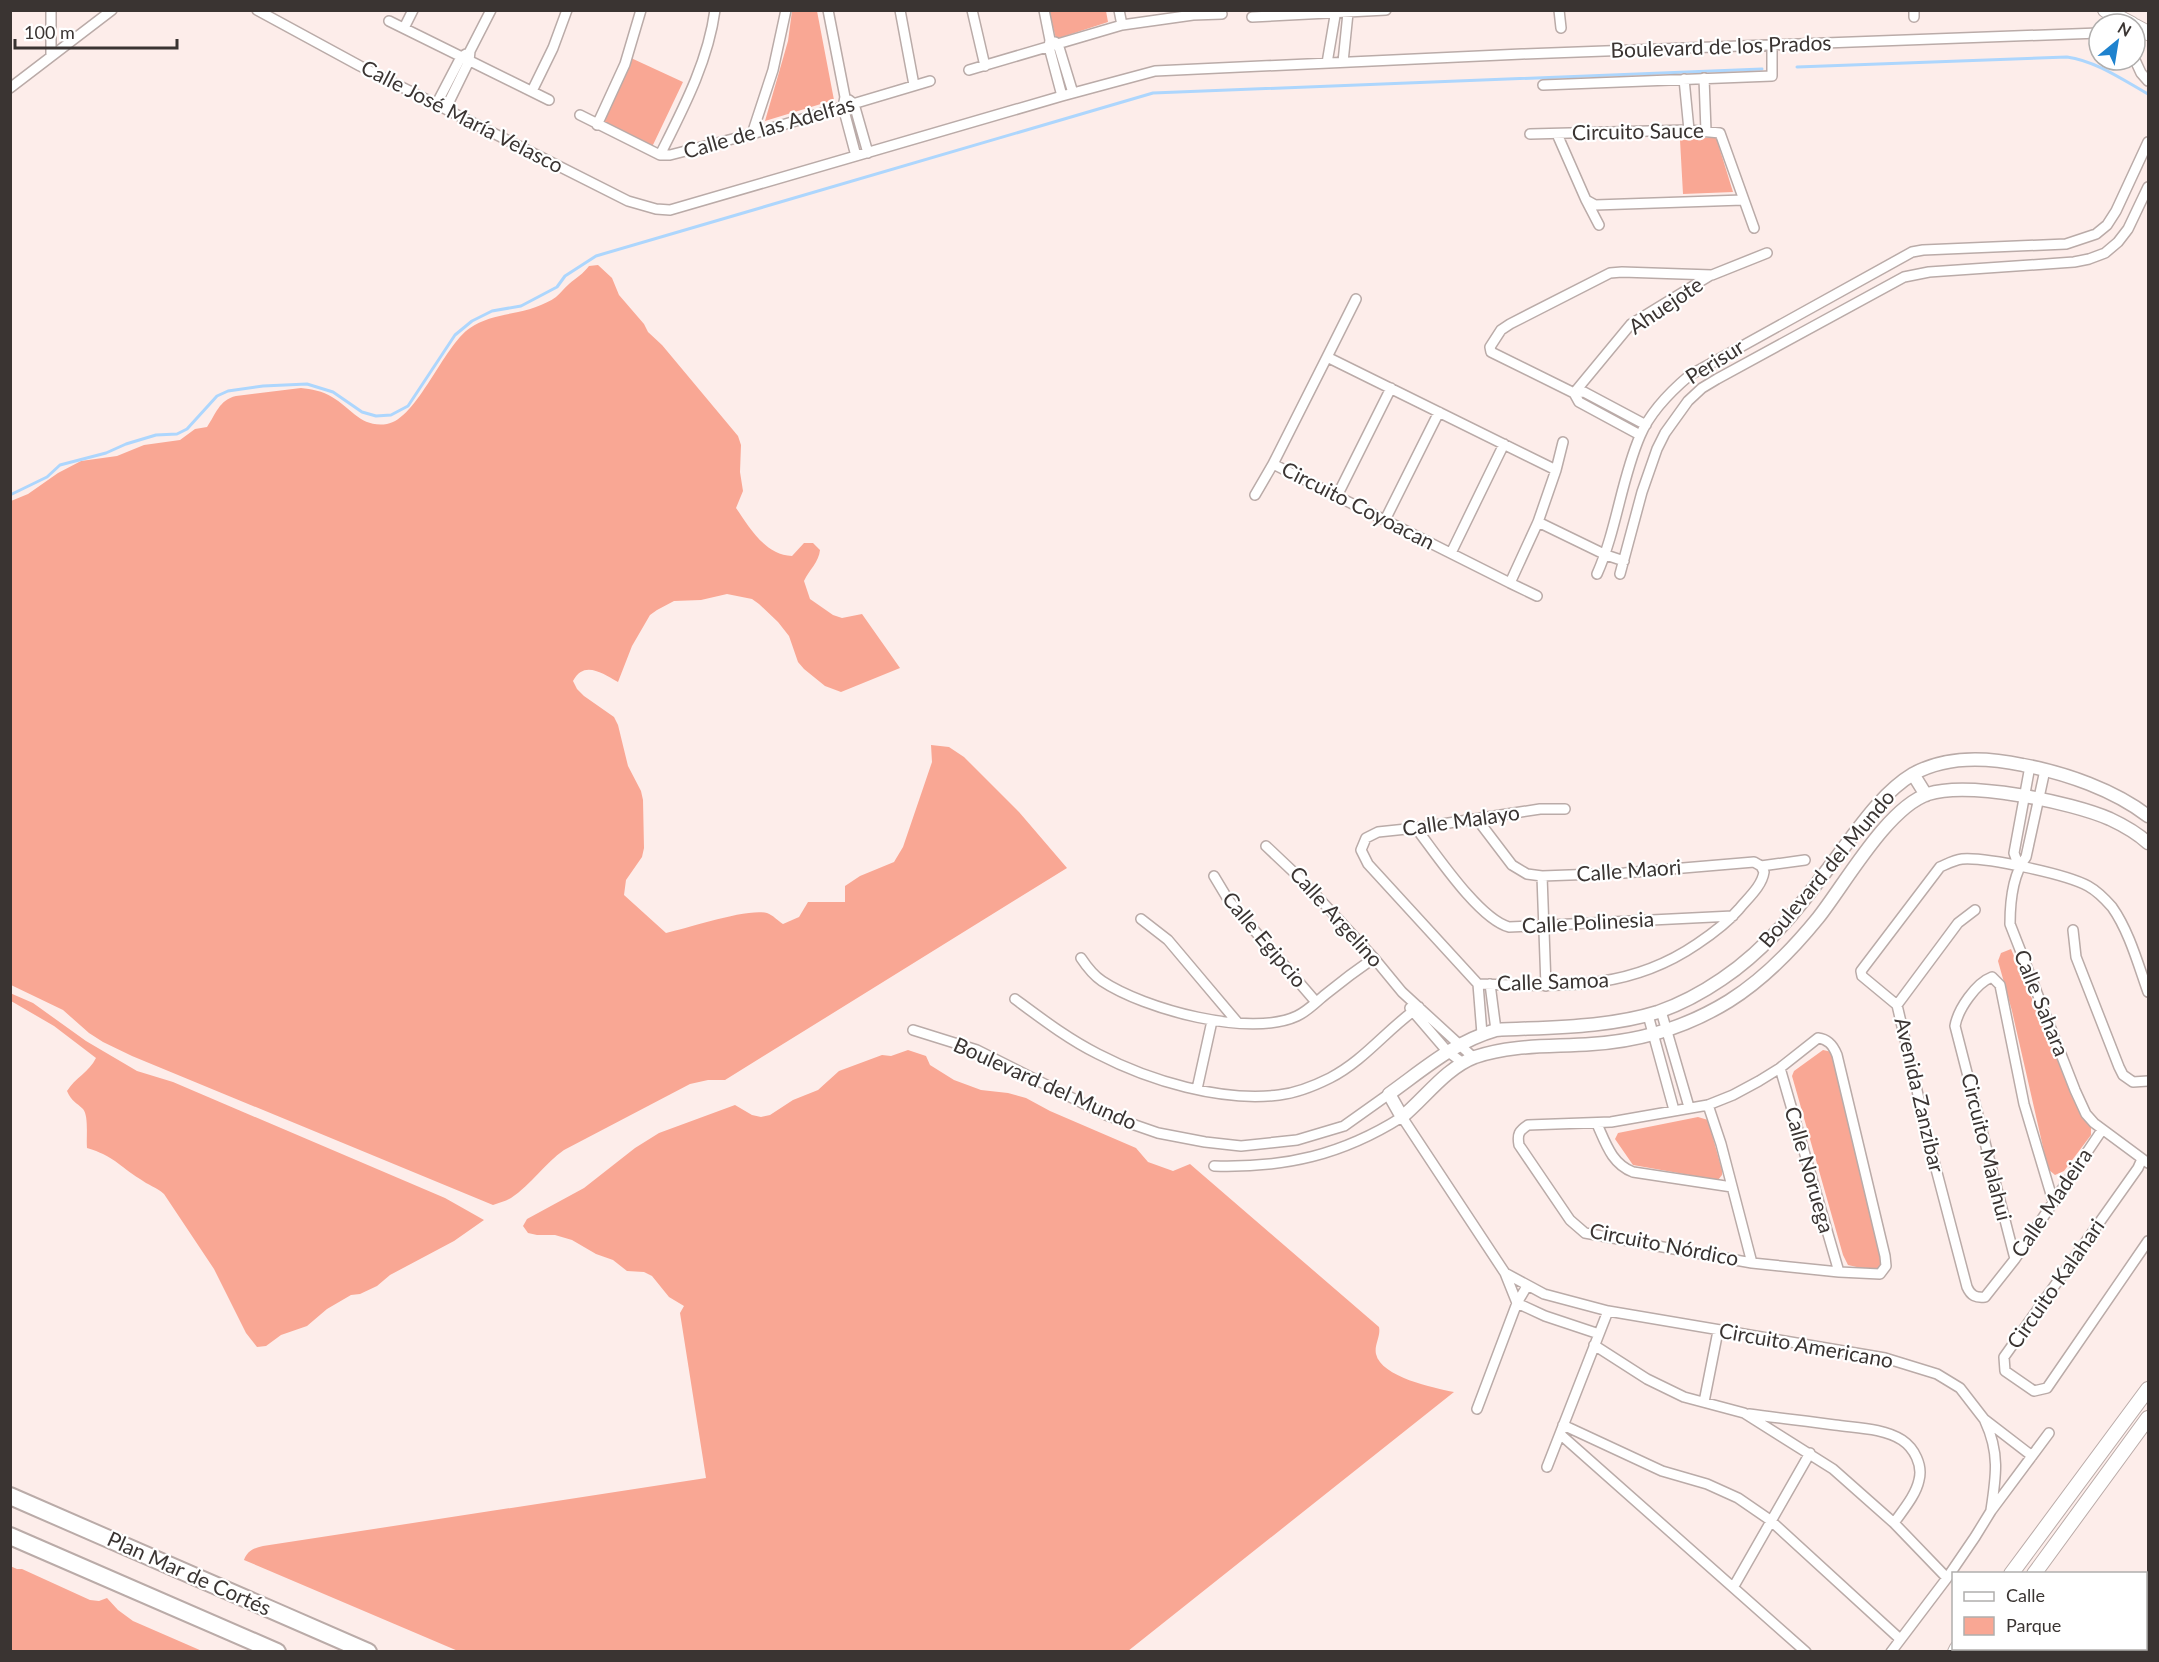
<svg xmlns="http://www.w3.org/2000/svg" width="2159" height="1662" font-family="Lato,sans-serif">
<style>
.green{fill:#f9a794}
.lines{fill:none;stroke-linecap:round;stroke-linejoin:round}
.stream{stroke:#add6fd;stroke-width:3}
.street-casing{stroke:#baaba8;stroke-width:12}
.secondary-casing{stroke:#baaba8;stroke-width:15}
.primary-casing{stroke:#baaba8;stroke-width:16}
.highway-casing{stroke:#baaba8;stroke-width:20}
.street{stroke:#fff;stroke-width:9}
.secondary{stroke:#fff;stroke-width:12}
.primary{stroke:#fff;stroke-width:14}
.highway{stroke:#fff;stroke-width:16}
.labels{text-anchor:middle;stroke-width:4.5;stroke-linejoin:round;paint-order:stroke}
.street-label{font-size:21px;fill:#3a3432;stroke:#fff}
</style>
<rect width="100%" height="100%" fill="#fdedea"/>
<!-- green -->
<path class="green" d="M792,11H817L834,100L765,121L788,41Z
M1049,11H1106L1108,22L1056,39Z
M631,58L683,82L652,147L601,123Z
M1716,137L1733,192L1683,194L1680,140Z
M598,265L612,278L619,295L644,324L648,332L662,345L738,436L741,445L740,472L743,491L736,508C750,528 765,555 792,556L804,543H813L820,550C819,562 809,570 804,581L810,599L833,615L842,618L862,614L900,668L841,692L825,686L804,669L798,662L789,636L778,622L759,604L752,599L727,594L701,600L674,601L657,610L650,615L632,646L618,682C602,673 584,660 573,681L577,689L584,696L614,717L618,725L628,766L641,791L643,800L644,848L642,857L626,880L624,895L666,933C688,928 747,908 767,913C773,915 778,921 783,924L799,917L808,902H845V886L860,876L894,862L903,847L932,762L931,745L949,747L964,757L1019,812L1067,868L725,1080H708L690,1084L564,1150C545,1163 531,1185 511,1198C506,1201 499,1203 493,1205L132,1056L103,1042L89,1033L63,1010L11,985V501L28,494L58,473L81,461L117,456L144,445L180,440L195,429L207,427C216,414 219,400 236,396L301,388C311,389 323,391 332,397C351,408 361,428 387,424C417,419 444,345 470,328C482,319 499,316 513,313C526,311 545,305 556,297C561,293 564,288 569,284C576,278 583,274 589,266Z
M2011,949L2076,1103L2091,1127V1135L2064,1171L2055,1175L2048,1169L2012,1011L1998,961L2001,953Z
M10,993L33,1003L86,1041L137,1071L173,1082L445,1198L484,1220L454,1241L390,1275L377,1286L360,1294L351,1295L327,1309L307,1326L281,1335L266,1346L257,1347L246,1333L214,1269L164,1194C156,1187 148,1185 140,1179C118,1165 114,1156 87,1148C86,1138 89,1116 83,1109C76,1102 72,1102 67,1091C75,1078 89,1072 96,1058L54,1026L11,1001Z
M908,1050L926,1056L930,1065L954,1080L981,1090L1008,1093L1026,1098L1050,1111L1136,1148L1148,1162L1173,1171L1190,1164L1379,1327C1381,1336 1374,1345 1376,1354C1381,1377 1434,1388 1454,1392L1128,1651H458L244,1560C247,1551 254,1548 263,1546L706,1478L680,1313L684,1306L669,1297L652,1276L644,1272L627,1271L613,1260L596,1254L572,1240L555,1235H537L528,1233L523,1226L527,1219L584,1188L635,1148L659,1133L735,1105L752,1115L761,1117L770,1115L793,1100L818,1090L839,1071L882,1055L891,1056Z
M1823,1050L1832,1052L1835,1062L1883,1259L1881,1266L1874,1271L1848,1265L1843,1255L1792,1076L1794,1071Z
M1698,1117L1708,1120L1722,1170V1175L1718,1180L1633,1165L1615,1139L1618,1133Z
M10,1566L17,1569H22L90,1600L99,1601L107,1598L118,1610L133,1621L202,1651H11Z"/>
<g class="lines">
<!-- stream -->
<path class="stream" d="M1797,67L2067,57C2096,61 2123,80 2148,94
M10,495L47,477L60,465L106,453L126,444L156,435L177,434L187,429L217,396L228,391L263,386L307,384L333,392L362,412L376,416L391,415L408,406L455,335L472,321L492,311L521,306L557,287L565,276L596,256L1153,93L1762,69"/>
<!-- street casing -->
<g class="street-casing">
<path id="street" d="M257,10L360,66L628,201L656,209L670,210L1062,96L1155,71L1522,54L2099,33
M828,10L845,97L843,107L856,156
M900,10L914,85
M972,10L985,66
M1044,10L1050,40L1049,47L1062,96
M1119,10L1122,25
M1559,10L1561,28
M1914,10V17
M1252,17L1386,10
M389,21L549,100
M404,28L413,10
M1055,42L1058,44L1073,93
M51,55V10
M2135,60L2141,73L2148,81
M1343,62L1348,13L1346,10
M1327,63L1336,10
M969,70L1122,25L1193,15L1222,14
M1704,78L1706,131
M1684,79L1689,130
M1543,85L1772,76V44
M10,88L112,10
M532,91L553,48L567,10
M849,100L854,104L868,153
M437,103L461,57L466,54
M446,108L469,61L470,51L491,10
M580,115L660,155H670L752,134L930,81
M597,125L625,64L641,10
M752,134L773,70L786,10
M1530,134L1689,130L1720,133L1754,228
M1557,134L1586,200L1599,225
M660,155C683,109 708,62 715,10
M1586,200L1595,205L1743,200
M1327,357L1556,470L1538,522L1510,583L1273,464Z
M1327,357L1356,299
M1574,393L1631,324L1711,275
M1574,393L1579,402L1640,435
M1646,425L1584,392L1574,393L1491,352L1490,347L1501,330L1510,324L1610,273L1622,272L1712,275L1767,253
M1556,470L1563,442
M1255,495L1273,464
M1337,496L1391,388
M1385,520L1439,412
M1538,522L1606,555L1624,561
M1451,553L1504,444
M1597,574C1617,529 1621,480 1640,436C1650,412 1671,391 1690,375L1912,252L1923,250L2066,244L2096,234L2107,225L2116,211L2148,142
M1620,574L1642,492L1657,449L1665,433L1688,401L1702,388L1717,379L1904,277L1929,272L2074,262L2089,259L2105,253L2118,242L2128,229L2148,187
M1510,583L1537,596
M2045,770L2026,857C2013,874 2010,902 2010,924L2075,1090L2086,1114L2094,1123L2148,1163
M1565,809H1540L1416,828L1378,832L1366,838L1361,850L1368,864L1478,984C1558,986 1627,992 1697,944C1712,934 1727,923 1739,909C1748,898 1762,886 1764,872L1761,866
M1477,819L1512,865L1527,874L1542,876L1624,873L1754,862L1761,866L1805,860
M1416,828C1436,854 1479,919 1509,927L1733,916
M1266,846L1302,880L1374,958L1402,992L1474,1058
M2019,867L2014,853L2030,766
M1214,876L1229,901L1316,1002
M1542,876L1546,986
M1141,919L1168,940L1238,1023
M2073,930L2076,957L2119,1067L2123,1075L2133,1082L2148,1081
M1081,958C1087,967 1093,975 1102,981C1144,1009 1250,1038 1297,1016C1308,1011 1317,1001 1326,994C1342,981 1358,969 1374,958
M1478,984L1482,1034
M1490,984L1496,1030
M1015,999C1042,1019 1068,1039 1098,1054C1150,1081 1221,1102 1279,1095C1297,1093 1314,1086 1330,1078C1365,1060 1388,1028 1419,1007
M1897,1005L1958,923L1975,910
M1410,1008L1447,1051L1463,1063
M1661,1011L1689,1107
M1648,1015L1674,1110
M913,1030L977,1050L1106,1115L1158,1133L1205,1142L1241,1146L1297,1140L1344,1126L1389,1094
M1818,1038C1828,1039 1833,1045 1837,1055L1885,1256L1886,1266L1880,1274L1839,1272L1752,1263L1585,1233L1570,1220L1519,1145C1517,1134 1519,1131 1528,1125L1611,1122L1708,1105L1733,1095L1759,1081L1780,1068Z
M1780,1068L1839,1272
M1197,1089L1212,1021
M1708,1105L1721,1144L1752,1263
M1597,1124C1606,1144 1612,1164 1633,1172L1732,1187
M2102,1130L2015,1259L1985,1297C1976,1298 1971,1296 1967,1287L1930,1146L1897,1005L1862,976L1861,971L1940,867C1947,864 1954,860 1962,859C1986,857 2066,874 2088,886C2097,891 2105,899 2112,907C2129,931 2138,964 2148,992
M2142,1159L2138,1168L2009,1350L2004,1357L2005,1371L2034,1391L2047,1388L2148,1241
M1214,1166C1285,1168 1342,1155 1402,1117L1505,1273L1517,1303
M2015,1259L1955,1026C1958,1009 1976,983 1992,977L2000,985L2024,1104L2053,1201
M1505,1273L1544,1294L1608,1311L1885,1358L1937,1374L1960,1388L1984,1419L2032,1456
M1517,1303L1545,1316L1599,1334
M1594,1345L1647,1379L1684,1397L1744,1413L1833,1469L1894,1523L1947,1578
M1704,1402L1718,1331
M1477,1409L1517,1303L1527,1286
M1749,1414C1777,1418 1806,1421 1835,1425C1856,1428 1884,1428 1902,1440C1914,1448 1923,1465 1919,1480C1916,1495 1903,1510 1894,1523
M1985,1421C2000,1453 1996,1477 1991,1510
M1563,1425L1662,1471L1707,1484L1738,1498L1770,1520L1900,1639
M1560,1434L1806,1652
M1547,1467L1608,1311
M1734,1586L1810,1453
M1891,1652L1947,1578L1975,1537L1991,1511L2049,1433"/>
</g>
<!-- secondary casing -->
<g class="secondary-casing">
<path id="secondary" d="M1913,774L1926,795
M2148,816C2114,790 2066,773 2023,765C1986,757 1947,755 1913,774C1883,792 1860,826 1839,854C1805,900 1771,946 1722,979C1703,992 1681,1004 1658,1012C1607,1028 1549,1027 1496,1030C1454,1042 1424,1069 1389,1094L1402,1117C1425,1098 1446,1068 1475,1057C1513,1044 1553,1047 1592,1044C1640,1041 1687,1027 1729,1001C1764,979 1792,950 1818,918C1845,884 1887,808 1928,794C1969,781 2071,802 2110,819C2125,826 2137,833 2148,843"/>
</g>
<!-- primary casing -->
<g class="primary-casing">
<path id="primary" d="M2105,10L2132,24
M2135,26L2148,33
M2011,1574L2148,1389
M2034,1574L2148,1418
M1955,1652L1957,1648
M1978,1652L1980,1648"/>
</g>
<!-- highway casing -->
<g class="highway-casing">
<path id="highway" d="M10,1496L368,1652
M10,1536L277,1652"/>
</g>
<!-- street -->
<use href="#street" class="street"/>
<!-- secondary -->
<use href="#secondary" class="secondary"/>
<!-- primary -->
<use href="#primary" class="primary"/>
<!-- highway -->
<use href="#highway" class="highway"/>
</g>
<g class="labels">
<!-- street labels -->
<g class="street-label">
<text transform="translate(1721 47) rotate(-2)" y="7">Boulevard de los Prados</text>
<text transform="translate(462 117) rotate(27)" y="7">Calle José María Velasco</text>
<text transform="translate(769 128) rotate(-16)" y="7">Calle de las Adelfas</text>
<text transform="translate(1638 132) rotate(-1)" y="7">Circuito Sauce</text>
<text transform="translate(1666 306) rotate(-34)" y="7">Ahuejote</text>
<text transform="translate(1715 362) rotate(-32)" y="7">Perisur</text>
<text transform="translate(1358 506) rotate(27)" y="7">Circuito Coyoacan</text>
<text transform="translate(1461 821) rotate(-8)" y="7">Calle Malayo</text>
<text transform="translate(1827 869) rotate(-50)" y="7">Boulevard del Mundo</text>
<text transform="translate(1629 871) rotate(-4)" y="7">Calle Maori</text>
<text transform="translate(1336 917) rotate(48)" y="7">Calle Argelino</text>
<text transform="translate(1588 923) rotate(-3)" y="7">Calle Polinesia</text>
<text transform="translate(1264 940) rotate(50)" y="7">Calle Egipcio</text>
<text transform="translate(1553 982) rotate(-2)" y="7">Calle Samoa</text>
<text transform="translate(2041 1003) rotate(68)" y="7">Calle Sahara</text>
<text transform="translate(1045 1084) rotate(24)" y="7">Boulevard del Mundo</text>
<text transform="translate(1919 1095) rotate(77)" y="7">Avenida Zanzibar</text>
<text transform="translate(1986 1147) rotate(76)" y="7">Circuito Malahui</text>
<text transform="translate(1809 1170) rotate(74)" y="7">Calle Noruega</text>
<text transform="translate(2052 1203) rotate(-56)" y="7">Calle Madeira</text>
<text transform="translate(1664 1245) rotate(11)" y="7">Circuito Nórdico</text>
<text transform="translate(2056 1284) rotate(-55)" y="7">Circuito Kalahari</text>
<text transform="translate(1806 1346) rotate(10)" y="7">Circuito Americano</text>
<text transform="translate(189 1574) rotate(24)" y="7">Plan Mar de Cortés</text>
</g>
</g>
<!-- border -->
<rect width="2159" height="1662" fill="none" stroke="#3a3432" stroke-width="24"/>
<!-- legend -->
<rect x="1952" y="1572" width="195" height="78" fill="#ffffff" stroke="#b0aead" stroke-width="1.5"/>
<rect x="1964" y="1592" width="30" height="9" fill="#ffffff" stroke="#b0aead" stroke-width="1.5"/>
<text x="2006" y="1602" font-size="18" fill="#3a3432">Calle</text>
<rect x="1964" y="1617" width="30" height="18" fill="#f9a794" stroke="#b0aead" stroke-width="1.5"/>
<text x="2006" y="1632" font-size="18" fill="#3a3432">Parque</text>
<!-- north arrow -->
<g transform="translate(2117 42) rotate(30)"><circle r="28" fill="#ffffff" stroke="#b0aead" stroke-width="1.5"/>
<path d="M0-4.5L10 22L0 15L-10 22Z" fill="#1e82ce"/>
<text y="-9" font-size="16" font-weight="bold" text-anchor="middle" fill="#3a3432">N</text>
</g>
<!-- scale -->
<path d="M15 39v9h162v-9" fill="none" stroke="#3a3432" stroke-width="3"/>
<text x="24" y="39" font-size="18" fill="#3a3432" stroke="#ffffff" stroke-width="4.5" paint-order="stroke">100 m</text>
</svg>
